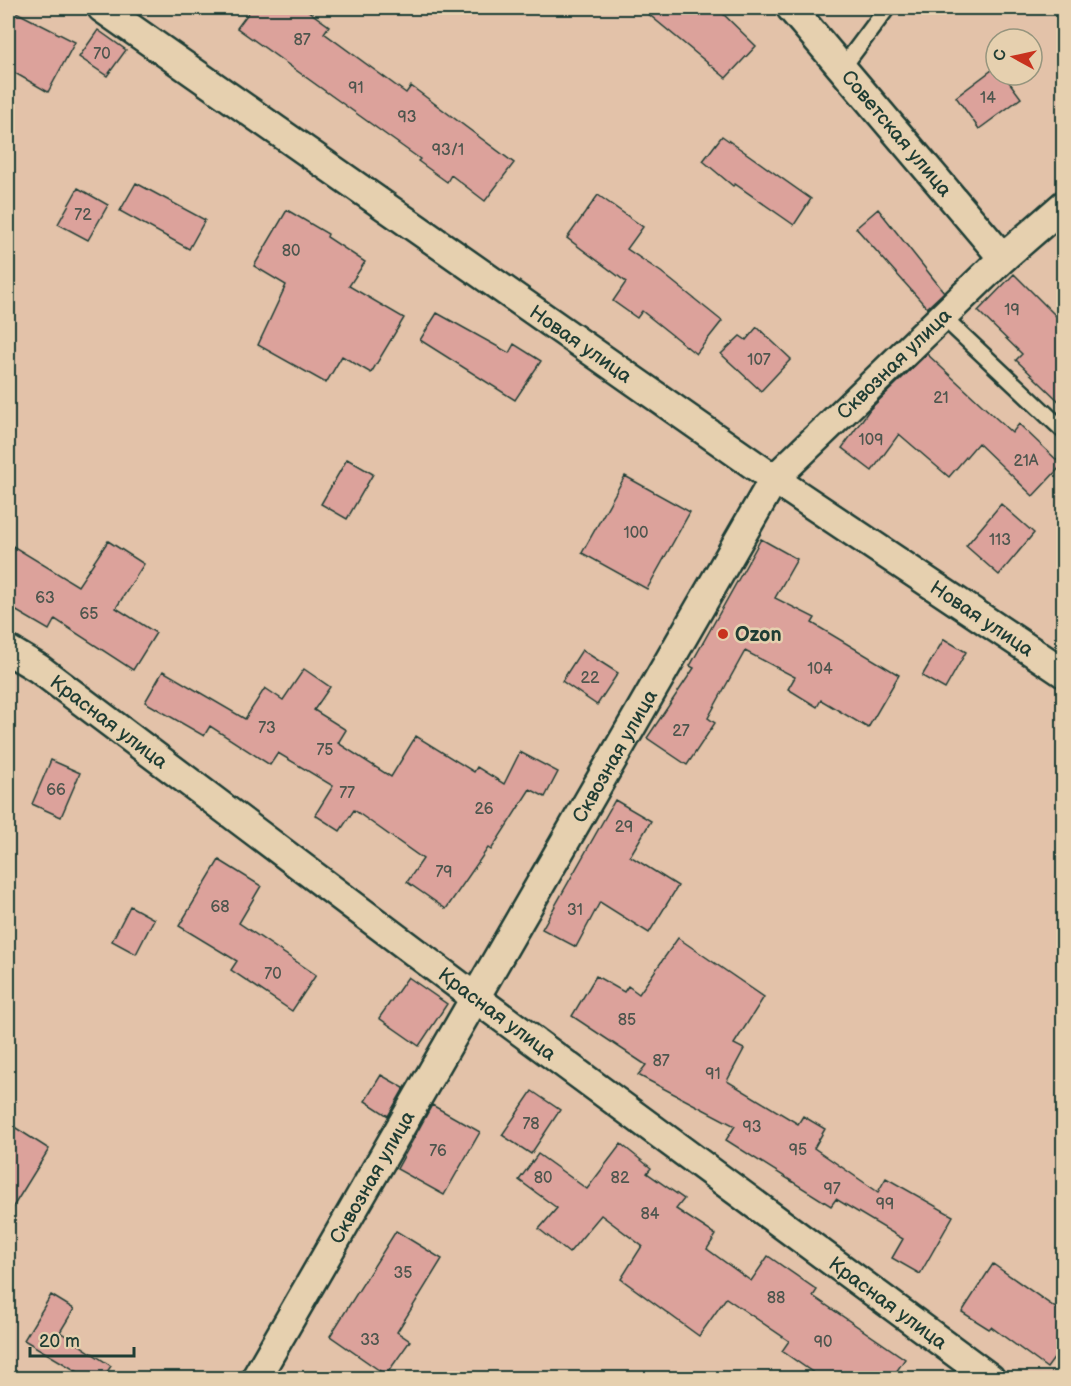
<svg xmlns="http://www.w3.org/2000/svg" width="1071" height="1386" font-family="'Balsamiq Sans',sans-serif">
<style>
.building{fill:#dca29b;stroke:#1f3d34;stroke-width:1.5}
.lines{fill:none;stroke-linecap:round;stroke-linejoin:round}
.service-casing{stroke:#1f3d34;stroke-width:20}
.minor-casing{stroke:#1f3d34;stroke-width:33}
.service{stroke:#e6d0af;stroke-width:15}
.minor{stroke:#e6d0af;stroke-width:28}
.poi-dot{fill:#c8321e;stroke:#e6d0af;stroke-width:2}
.labels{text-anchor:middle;stroke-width:5;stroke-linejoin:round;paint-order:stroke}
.number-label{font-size:16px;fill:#4e564e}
.street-label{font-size:20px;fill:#1f3d34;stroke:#e6d0af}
.poi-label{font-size:20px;font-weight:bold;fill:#1f3d34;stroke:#e6d0af;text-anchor:start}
</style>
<rect width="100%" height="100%" fill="#e3c2a9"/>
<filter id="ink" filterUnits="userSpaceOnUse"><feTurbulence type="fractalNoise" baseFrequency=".0167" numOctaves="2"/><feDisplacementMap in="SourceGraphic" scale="12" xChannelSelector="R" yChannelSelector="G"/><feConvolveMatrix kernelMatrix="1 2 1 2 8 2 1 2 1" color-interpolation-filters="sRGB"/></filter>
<g filter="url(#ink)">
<!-- building -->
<path class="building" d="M8,8L75,42L48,92L8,69Z
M252,8H304L329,26L324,33L406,93L411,86L514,163L485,201L451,175L447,182L418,161L420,159L237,28Z
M641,8H717L756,46L726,78Z
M98,30L126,50L107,76L79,57Z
M996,67V75H1004L1021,98L979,129L956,97Z
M722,136L811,199L794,225L735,184L733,186L703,161Z
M136,183L205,220L189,249L120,211Z
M78,188L108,205L88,240L58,224Z
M598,195L643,227L627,249L661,272L722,321L696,354L642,311L637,318L613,301L626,282L567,238Z
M878,209L944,292L927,308L856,228Z
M287,210L328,234L327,237L365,262L349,286L404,318L371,373L342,356L326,383L258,345L286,285L254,266Z
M1014,274L1064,324V406L1016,360L1022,354L978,311Z
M437,313L509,353L514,344L541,361L515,400L420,340Z
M757,327L791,359L761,391L721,354L740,336L746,340Z
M927,354L1012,433L1019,424L1062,465L1033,496L978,443L949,477L899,434L872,471L842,448L870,409Z
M347,459L373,474L347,519L321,504Z
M625,476L690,512L647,589L582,553Z
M1001,504L1034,533L999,575L966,546Z
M761,539L797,559L775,598L815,618L812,623L899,675L868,728L821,700L817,707L788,689L795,677L745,651L708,718L715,723L687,765L647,738L694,668L690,666Z
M108,541L144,564L116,608L156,633L133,670L55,619L49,630L8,606V543L78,586Z
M944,639L966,652L945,689L922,676Z
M582,650L618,673L597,705L562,681Z
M304,669L330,687L314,710L346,730L338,743L391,777L416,736L474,772L477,767L504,784L520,752L558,772L545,797L530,789L491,850L488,848L446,909L407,882L423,859L354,810L340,831L315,815L333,786L278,753L270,765L210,726L204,736L145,702L163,671L245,719L265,688L283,700Z
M51,760L80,773L61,817L32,804Z
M615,800L651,821L630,856L678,886L649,933L600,902L576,947L542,929Z
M219,860L261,886L239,923L316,975L292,1011L231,970L237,961L179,926Z
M130,906L154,919L136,954L112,941Z
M678,938L764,997L734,1044L744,1049L727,1081L798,1124L803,1116L825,1129L814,1148L878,1192L886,1178L953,1216L920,1274L892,1258L903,1239L836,1199L831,1206L726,1140L735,1126L638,1075L646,1065L572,1016L596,976L624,992L628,986L639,994Z
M408,977L447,1004L419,1046L379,1018Z
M381,1075L404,1088L388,1116L365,1101Z
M532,1091L560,1110L531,1154L502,1135Z
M432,1105L480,1132L444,1195L397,1169Z
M8,1123L49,1149L8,1215Z
M621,1144L651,1168L647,1173L684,1199L676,1209L716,1235L707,1249L751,1281L768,1256L817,1290L813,1296L905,1359L892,1378H821L782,1351L789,1341L726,1298L699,1336L621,1279L642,1246L601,1215L569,1253L539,1229L557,1208L519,1180L538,1154L587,1189Z
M396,1231L442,1259L397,1332L410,1341L386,1375L330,1336Z
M993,1264L1064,1314V1345L1047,1368L991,1327L989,1329L962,1312Z
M51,1295L74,1309L60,1332L111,1366L103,1378H88L24,1340Z"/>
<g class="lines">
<!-- service casing -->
<g class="service-casing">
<path id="service" d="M843,67L887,8
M942,316L1064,431"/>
</g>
<!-- minor casing -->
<g class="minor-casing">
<g id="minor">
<path id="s1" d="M102,8L774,479L1064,673"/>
<path id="s2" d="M791,8L1003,258"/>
<path id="s3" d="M8,650L38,668L477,999L990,1378"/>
<path id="s4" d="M256,1378L774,479L1003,258L1064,205"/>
</g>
</g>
<!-- service -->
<use href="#service" class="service"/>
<!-- minor -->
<use href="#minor" class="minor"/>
</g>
</g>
<!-- markers -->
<circle class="poi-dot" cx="723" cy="634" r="6"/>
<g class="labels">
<!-- number labels -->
<g class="number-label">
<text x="302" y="45">87</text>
<text x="102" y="59">70</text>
<text x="356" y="93">91</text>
<text x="988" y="103">14</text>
<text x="407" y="122">93</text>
<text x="448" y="155">93/1</text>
<text x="83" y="220">72</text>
<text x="291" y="256">80</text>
<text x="1012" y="315">19</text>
<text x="759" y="365">107</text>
<text x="941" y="403">21</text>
<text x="871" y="445">109</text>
<text x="1026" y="466">21А</text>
<text x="636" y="538">100</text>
<text x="1000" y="545">113</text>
<text x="45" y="603">63</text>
<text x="89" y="619">65</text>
<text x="820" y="674">104</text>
<text x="590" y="683">22</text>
<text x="267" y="733">73</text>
<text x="681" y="736">27</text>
<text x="325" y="755">75</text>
<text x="56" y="795">66</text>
<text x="347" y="798">77</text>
<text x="484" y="814">26</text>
<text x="624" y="832">29</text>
<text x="444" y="877">79</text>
<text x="220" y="912">68</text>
<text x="575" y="915">31</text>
<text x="273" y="979">70</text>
<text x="627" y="1025">85</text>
<text x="661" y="1066">87</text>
<text x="713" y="1079">91</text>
<text x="531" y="1129">78</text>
<text x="752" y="1132">93</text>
<text x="798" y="1155">95</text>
<text x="438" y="1156">76</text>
<text x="543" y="1183">80</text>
<text x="620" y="1183">82</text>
<text x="832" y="1194">97</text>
<text x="885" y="1209">99</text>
<text x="650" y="1219">84</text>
<text x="403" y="1278">35</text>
<text x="776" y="1303">88</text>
<text x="370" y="1345">33</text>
<text x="823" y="1347">90</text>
</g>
<!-- street labels -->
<g class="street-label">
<text dy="7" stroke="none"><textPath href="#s2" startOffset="164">Советская улица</textPath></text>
<text dy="7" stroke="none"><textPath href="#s1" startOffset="585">Новая улица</textPath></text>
<text dy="7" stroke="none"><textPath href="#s4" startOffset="1204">Сквозная улица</textPath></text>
<text dy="7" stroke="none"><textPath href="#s1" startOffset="1071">Новая улица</textPath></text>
<text dy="7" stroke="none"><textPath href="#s3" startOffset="124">Красная улица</textPath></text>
<text dy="7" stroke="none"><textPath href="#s4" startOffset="718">Сквозная улица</textPath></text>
<text dy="7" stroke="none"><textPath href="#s3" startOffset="610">Красная улица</textPath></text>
<text dy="7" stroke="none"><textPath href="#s4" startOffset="232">Сквозная улица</textPath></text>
<text dy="7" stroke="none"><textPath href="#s3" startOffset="1096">Красная улица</textPath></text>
</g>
<!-- poi labels -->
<g class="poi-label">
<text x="735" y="641">Ozon</text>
</g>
</g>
<!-- margin -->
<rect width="1071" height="1386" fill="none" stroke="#e6d0af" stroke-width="30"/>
<rect x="15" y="15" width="1041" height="1356" fill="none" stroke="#1f3d34" stroke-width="2" filter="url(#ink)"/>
<!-- north arrow -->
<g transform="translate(1014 57) rotate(278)"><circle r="28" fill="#e6d0af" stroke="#96957e" stroke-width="1.5"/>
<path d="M0-4.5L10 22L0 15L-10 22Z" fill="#c8321e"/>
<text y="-9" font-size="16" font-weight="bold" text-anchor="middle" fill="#1f3d34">С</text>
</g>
<!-- scale -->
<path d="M30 1347v9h104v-9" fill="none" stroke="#1f3d34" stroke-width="3"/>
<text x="39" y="1347" font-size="18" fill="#1f3d34" stroke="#e6d0af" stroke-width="4.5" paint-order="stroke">20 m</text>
</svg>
